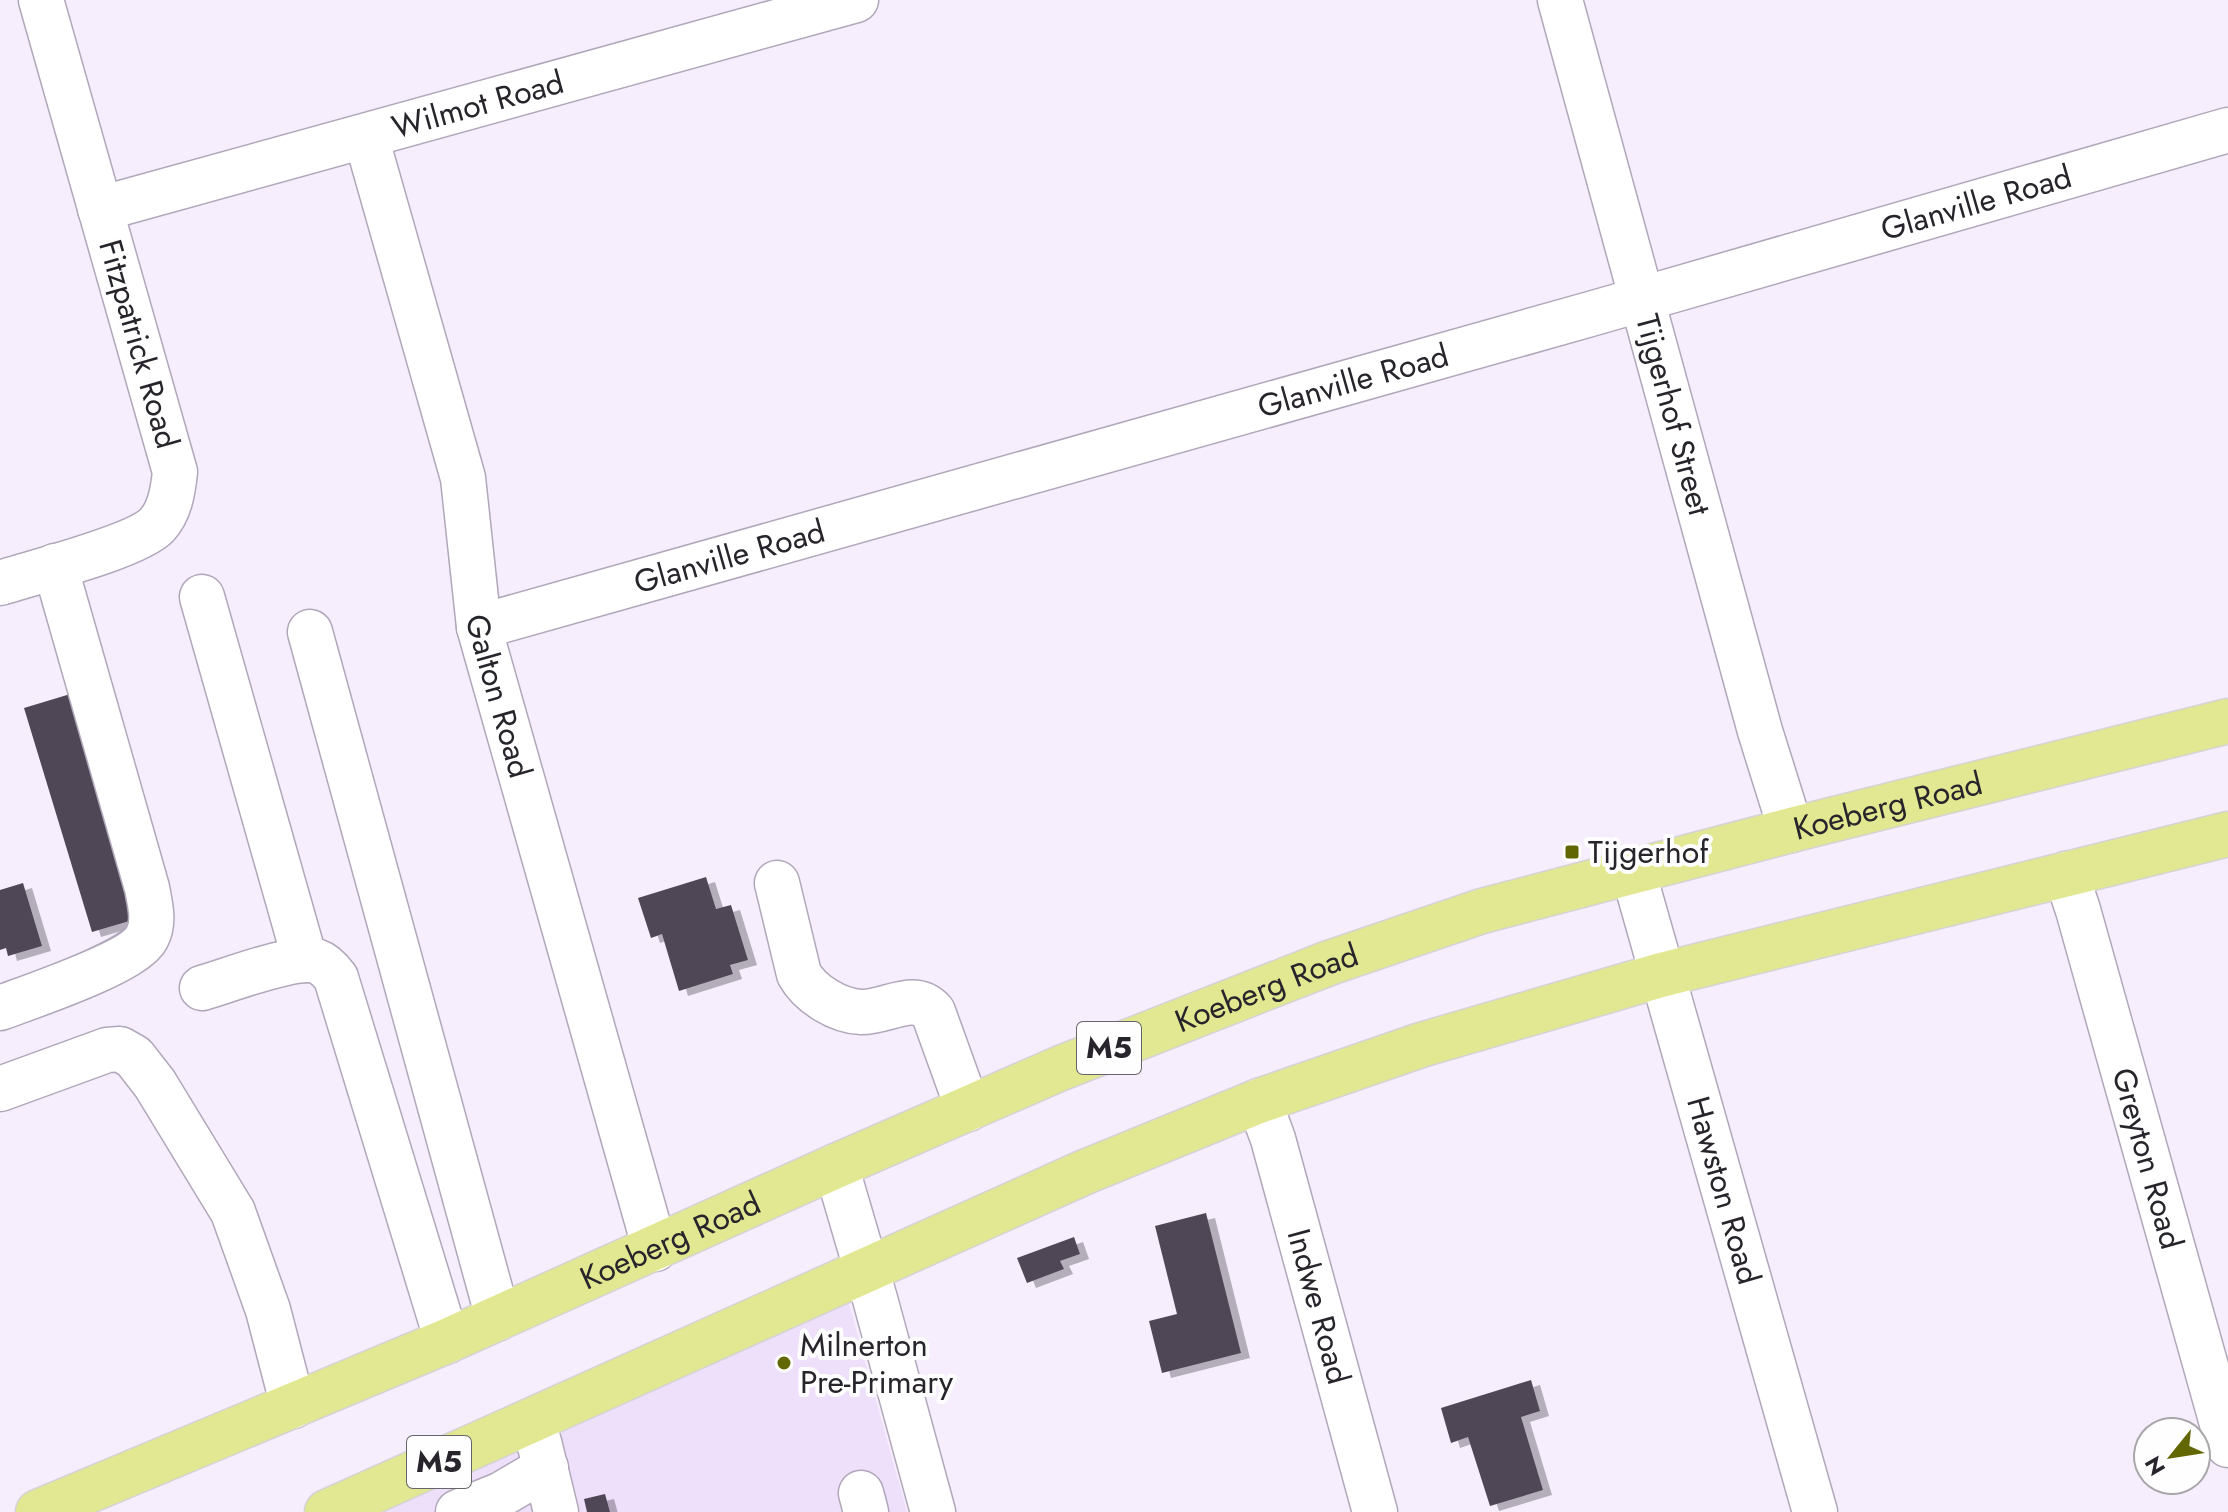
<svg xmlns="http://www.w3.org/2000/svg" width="2228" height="1512" font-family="Jost,sans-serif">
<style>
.built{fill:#eedffa}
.building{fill:#504757;filter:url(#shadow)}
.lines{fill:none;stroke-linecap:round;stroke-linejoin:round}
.minor-casing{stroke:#b1a7ba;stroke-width:47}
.major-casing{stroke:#d4d3d5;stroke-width:47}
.minor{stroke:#fff;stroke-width:44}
.major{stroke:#e2e891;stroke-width:44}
.poi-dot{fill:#626704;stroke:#fefefe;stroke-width:3}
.labels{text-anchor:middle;stroke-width:8;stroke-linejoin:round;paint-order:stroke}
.shield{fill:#fefefe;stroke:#68656a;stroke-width:2}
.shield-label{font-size:30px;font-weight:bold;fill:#28242b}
.street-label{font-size:32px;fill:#28242b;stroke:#fefefe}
.poi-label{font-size:32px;fill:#28242b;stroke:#fefefe;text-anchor:start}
</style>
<defs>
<filter id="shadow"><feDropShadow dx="9" dy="5" stdDeviation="0" flood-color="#0004"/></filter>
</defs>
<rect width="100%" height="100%" fill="#f6edfd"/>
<!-- built -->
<path class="built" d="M846,1293L907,1512H327L558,1433Z"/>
<!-- building -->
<path class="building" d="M77,692L143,917L92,932L24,708Z
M706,877L716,909L731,905L748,960L730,965L733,974L679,991L662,934L651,938L638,898Z
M23,883L42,946L8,956L6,948L0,950V890Z
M1206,1213L1241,1353L1162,1373L1149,1321L1177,1314L1155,1226Z
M1074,1237L1080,1254L1060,1261L1064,1269L1027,1283L1017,1258Z
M1531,1380L1540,1411L1521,1417L1543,1490L1490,1506L1468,1437L1451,1443L1441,1408Z
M605,1494L610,1512H587L584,1499Z"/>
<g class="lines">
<!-- minor casing -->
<g class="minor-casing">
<g id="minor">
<path id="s1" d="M1560,0L1760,731L1791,830"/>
<path id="s2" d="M366,137L463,478L479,627L655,1249"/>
<path id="s3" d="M100,209L856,0"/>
<path d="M0,583C34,572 136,547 157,525C170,511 173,490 175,472L41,0"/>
<path d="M202,597L305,960"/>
<path id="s4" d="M479,627L1594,313L2228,130"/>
<path d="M310,632L498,1318"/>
<path id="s5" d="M1633,871L1815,1512"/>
<path id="s6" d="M2066,874L2078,910L2228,1445"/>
<path d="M777,883L799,974C810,994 838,1011 861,1012C886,1013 914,990 933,1012L968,1109"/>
<path d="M202,988C227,981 293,955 316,961C325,964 331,971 336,978L447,1341"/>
<path d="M0,1008C29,997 135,962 147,937C155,922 150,904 147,888L55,566"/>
<path d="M0,1089L107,1050L120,1049L134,1057L155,1084L233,1212L268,1310L293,1406"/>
<path id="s7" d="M1259,1101L1273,1139L1375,1512"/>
<path d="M836,1166L875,1299L933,1512"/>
<path d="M539,1442L556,1512"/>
<path d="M861,1493L866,1512"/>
<path d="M458,1512L502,1494L546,1468"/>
</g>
</g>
<!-- major casing -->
<g class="major-casing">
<g id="major">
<path id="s8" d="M38,1512L447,1341L836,1166L1061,1068L1329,963L1482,911L1791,830L2228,721"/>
<path d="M327,1512L1085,1172L1259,1101L1421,1045L1661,975L2228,834"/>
</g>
</g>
<!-- minor -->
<use href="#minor" class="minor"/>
<!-- major -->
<use href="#major" class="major"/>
</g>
<!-- markers -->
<g class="poi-dot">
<rect x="1564" y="844" width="16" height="16" rx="4"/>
<circle cx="784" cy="1363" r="8"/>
</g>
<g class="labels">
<!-- shield labels -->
<g class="shield">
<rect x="1077" y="1022" width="64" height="52" rx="6"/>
<rect x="407" y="1436" width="64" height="52" rx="6"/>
</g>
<g class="shield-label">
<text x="1109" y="1058">M5</text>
<text x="439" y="1472">M5</text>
</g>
<!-- street labels -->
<g class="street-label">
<text dy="11" stroke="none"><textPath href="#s3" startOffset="392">Wilmot Road</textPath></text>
<text dy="11" stroke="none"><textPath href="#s4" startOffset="1556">Glanville Road</textPath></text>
<text transform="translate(139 344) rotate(74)" y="11">Fitzpatrick Road</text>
<text dy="11" stroke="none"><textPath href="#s4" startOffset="908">Glanville Road</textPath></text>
<text dy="11" stroke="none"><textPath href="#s1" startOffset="430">Tijgerhof Street</textPath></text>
<text dy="11" stroke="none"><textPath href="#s4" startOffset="260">Glanville Road</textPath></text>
<text dy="11" stroke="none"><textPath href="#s2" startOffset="576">Galton Road</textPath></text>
<text dy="11" stroke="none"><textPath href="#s8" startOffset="1984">Koeberg Road</textPath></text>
<text dy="11" stroke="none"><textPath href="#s8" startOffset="1336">Koeberg Road</textPath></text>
<text dy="11" stroke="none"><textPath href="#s6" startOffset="296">Greyton Road</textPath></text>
<text dy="11" stroke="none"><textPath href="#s5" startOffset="332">Hawston Road</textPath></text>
<text dy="11" stroke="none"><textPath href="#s8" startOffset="688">Koeberg Road</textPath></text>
<text dy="11" stroke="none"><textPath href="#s7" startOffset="214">Indwe Road</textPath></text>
</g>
<!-- poi labels -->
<g class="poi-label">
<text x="1588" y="863">Tijgerhof</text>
<text x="800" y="1356">Milnerton<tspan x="800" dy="37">Pre-Primary</tspan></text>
</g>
</g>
<!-- north arrow -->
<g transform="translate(2172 1456) rotate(240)"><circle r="38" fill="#fefefe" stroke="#a8a7aa" stroke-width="2"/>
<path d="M0-6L14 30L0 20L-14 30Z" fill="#626704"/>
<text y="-12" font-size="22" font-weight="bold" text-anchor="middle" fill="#28242b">N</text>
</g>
</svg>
